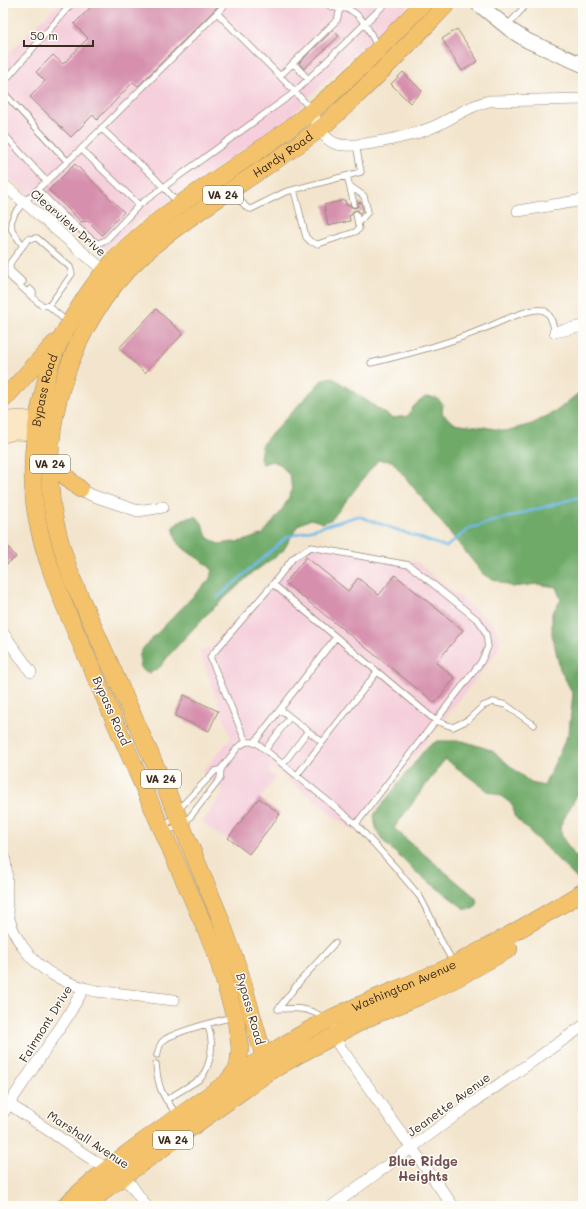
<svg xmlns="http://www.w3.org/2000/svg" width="586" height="1209" font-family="Mali,sans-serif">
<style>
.built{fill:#f5cfdc}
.forest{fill:#70aa69;stroke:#566a44}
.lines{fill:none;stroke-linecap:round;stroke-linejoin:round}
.stream{stroke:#6fbae8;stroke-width:2.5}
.building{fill:#d690ad}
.service-casing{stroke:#978876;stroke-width:7}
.minor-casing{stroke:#978876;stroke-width:12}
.tertiary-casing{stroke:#978876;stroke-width:16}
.secondary-casing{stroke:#978876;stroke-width:16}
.primary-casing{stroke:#978876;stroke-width:18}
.service{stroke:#fff;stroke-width:5.5}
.minor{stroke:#fff;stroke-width:11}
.tertiary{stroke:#fff;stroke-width:14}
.secondary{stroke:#fbe7c3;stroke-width:15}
.primary{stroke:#f4c26a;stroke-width:17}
.labels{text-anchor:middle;stroke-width:3;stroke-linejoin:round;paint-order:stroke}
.shield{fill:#fdfcf7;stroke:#75695f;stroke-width:1}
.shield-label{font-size:11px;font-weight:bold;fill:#3b2a1e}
.street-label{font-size:12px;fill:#3b2a1e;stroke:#fdfcf7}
.neighbourhood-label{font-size:13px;font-weight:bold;fill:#714e50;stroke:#fdfcf7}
</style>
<rect width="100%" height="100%" fill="#fdfcf7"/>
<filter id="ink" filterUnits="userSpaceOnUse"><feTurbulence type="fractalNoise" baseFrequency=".025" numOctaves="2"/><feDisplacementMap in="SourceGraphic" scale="8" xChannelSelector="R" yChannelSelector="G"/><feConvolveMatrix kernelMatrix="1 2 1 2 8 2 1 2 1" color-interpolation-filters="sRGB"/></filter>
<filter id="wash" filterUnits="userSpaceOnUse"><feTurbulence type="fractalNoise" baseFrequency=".012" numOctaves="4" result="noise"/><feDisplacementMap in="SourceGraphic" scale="16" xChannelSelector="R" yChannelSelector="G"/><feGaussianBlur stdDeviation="0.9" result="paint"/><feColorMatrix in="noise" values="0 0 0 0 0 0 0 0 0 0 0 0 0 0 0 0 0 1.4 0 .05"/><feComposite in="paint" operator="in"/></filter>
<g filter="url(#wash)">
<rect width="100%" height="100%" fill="#f3e5cd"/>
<!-- built -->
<path class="built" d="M59,3H410L375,39L359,49L313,93L293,115L166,204L139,220L105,250L99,252L37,202L3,173V59Z
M310,544L323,545L336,551L417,562L495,626L500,641L498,651L354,832L272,767L268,772L276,778L260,798L280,814L249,854L228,838L220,836L208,827L203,821L224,792L202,772L231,738L199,650L211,648L297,550Z"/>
<!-- forest -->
<path class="forest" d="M332,377L392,418L408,416L414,406L425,397L436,398L443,404L442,413L453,423L484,427L506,431L532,424L558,410L576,395L583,391V784L560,826L562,837L575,856L583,859V879L578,880L514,816L513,805L501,796L488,791L445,759L394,828L406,839L475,897L478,903L473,909H465L417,873L385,843L376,830L374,815L426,748L437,741H463L491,750L531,783L544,786L569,732L573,694L560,669L552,634V613L561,600L556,587L537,584L512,587L484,575L392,461L378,460L332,519L323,523L311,519L298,525L283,551L251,574L204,617L170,654L160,667L150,673L141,669L139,656L144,647L209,580L213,571C204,559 188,555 178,543C175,539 175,532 173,527L183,519L196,516L202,523L207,537L218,544L243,541L263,534L282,510L292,491L290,476L280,464L272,461L263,464L260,459L262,444L323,379Z"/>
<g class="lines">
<!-- stream -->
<path class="stream" d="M217,598L287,537L358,516L446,547L470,528L583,496"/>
</g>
<g id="blocks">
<!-- building -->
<path class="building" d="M95,3H221L138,86L133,82L97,120L93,115L71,137L30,97L45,81L36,72L53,55L63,64L88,38L74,24Z
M457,29L478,61L462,71L442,39Z
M333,30L339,36L304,69L299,63Z
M403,72L422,91L410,103L391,84Z
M75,164L124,212L102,235L88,221L81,222L49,190Z
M345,200L346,205H350L353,208L357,207L358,203L361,202L363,211L360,213L358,210H355L352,212V215H349L350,221L328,226L324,205Z
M156,309L183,334L145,373L119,348Z
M3,540L16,557L3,567Z
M306,557L348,591L358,578L379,595L395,575L463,630L436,663L455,678L435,703L285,583Z
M184,695L218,711L209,731L175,716Z
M259,798L280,814L249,854L228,838Z"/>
</g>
</g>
<g filter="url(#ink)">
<use href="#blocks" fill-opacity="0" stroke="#978876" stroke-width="1"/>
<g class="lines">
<!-- service casing -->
<g class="service-casing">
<path id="service" d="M326,3C336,12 341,6 350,10C363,16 372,35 377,47
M217,13L277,73L311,109
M507,26L526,5
M293,63L308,79
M280,76L337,20L340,9L339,3
M3,83L72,3
M3,92L67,161
M101,128L155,178L178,203
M3,133L46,181
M81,149L139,205L295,92L386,3
M347,176L354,204
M350,186L364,196L368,212L358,223
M38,190L62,214L95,242L99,243L106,240L139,205
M294,190L306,237L311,242L318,244L355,232L359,229L356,214
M233,192L247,208L251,209L285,192L361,172L356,144
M23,246L12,230L11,222L15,213L24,202L81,149L227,3
M10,270L23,282
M30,289L33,292V298
M49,306L41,305L10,277V263L28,239L37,238L70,267L72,274L49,306L67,322
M371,363C417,352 461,340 504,320C514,316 532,308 542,310C551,312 553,325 555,332
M273,584L293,558L311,547L409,565L479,621L486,634L488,647L481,662L356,824
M280,709L322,742
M246,742L210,657L273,584L436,721L453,727L468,720L483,706L493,702L506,705L534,725
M254,743L336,637
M265,750L290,717
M283,764L308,731
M297,775L377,672
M164,829L176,812L215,771L221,769
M164,830L182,827L220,779L221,769L238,747L246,742H252L258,744L356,824L395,867L420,897L430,916L439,937L453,962
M325,1019C310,1007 296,1008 278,1009L300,981L335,943
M157,1055C159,1050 159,1044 163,1041C172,1032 218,1021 233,1017
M156,1064C158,1088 162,1096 177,1114
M166,1100L200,1079C208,1070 213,1052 211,1040C211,1035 209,1029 207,1024"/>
</g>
<!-- minor casing -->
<g class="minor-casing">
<path id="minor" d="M312,111C317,124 321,136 334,143C352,151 415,135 433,127C454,118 465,107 489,101L583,99
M3,184L109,275
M518,211L583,200
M555,332L583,326
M80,489L91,495L138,511L163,507
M3,633L31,672
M3,853C9,871 5,889 7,908C10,935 31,963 55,976C68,983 82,988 96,991L174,1000
M335,1030L334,1035L340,1047L453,1206
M9,1104L93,1160L122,1178L131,1185L146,1206
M3,1113L66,1019L84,988
M332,1206L471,1104L583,1026"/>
</g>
<!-- tertiary casing -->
<g class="tertiary-casing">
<path id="tertiary" d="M477,3L512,31L528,41L583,65"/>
</g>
<!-- secondary casing -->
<g class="secondary-casing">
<path id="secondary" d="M3,421C18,415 33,420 48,424
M3,435L14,432L35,433L46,428"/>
</g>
<!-- primary casing -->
<g class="primary-casing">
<g id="primary">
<path d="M3,400L54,344"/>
<path d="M50,458C59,470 68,480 80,489"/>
<path id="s1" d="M261,1077L264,1057L240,973L219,915L176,812L73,581C64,556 56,531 52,505C40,408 79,307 154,245C206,202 265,171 318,130C331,120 343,108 355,97C387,67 417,35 448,3"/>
<path id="s2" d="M227,1082L238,1068L240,1048L236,1021L216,953L71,621C57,588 44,555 37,519C29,476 33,432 44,389C47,375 51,361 57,348C66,327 78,308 91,289C102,274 113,260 127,247C180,198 246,163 303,118C347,84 385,42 424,3"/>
<path id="s3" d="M65,1206C105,1167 152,1135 198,1103C239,1074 279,1045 324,1022C366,1000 412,985 455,964C499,942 541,917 583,892"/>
<path d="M87,1206L107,1188L266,1074L298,1055L370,1017L418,997L457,978L509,949"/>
</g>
</g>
<!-- service -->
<use href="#service" class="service"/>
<!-- minor -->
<use href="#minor" class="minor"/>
<!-- tertiary -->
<use href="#tertiary" class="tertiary"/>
<!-- secondary -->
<use href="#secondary" class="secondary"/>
<!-- primary -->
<use href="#primary" class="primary"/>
</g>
</g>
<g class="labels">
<!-- shield labels -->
<g class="shield">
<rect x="203" y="186" width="40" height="18" rx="3"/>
<rect x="30" y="455" width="40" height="18" rx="3"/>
<rect x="141" y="770" width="40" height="18" rx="3"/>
<rect x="153" y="1131" width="40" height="18" rx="3"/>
</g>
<g class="shield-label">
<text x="223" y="199">VA 24</text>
<text x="50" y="468">VA 24</text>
<text x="161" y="783">VA 24</text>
<text x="173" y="1144">VA 24</text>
</g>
<!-- street labels -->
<g class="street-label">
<text dy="4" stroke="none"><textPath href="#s1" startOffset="1061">Hardy Road</textPath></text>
<text transform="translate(68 223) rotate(41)" y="4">Clearview Drive</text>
<text dy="4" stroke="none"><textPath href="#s2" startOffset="736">Bypass Road</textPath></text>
<text transform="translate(111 711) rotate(66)" y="4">Bypass Road</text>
<text dy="4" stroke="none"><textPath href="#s3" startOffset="406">Washington Avenue</textPath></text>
<text transform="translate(250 1009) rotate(74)" y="4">Bypass Road</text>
<text transform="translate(46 1024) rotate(-58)" y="4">Fairmont Drive</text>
<text transform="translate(449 1105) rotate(-36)" y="4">Jeanette Avenue</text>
<text transform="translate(88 1140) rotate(33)" y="4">Marshall Avenue</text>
</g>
<!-- neighbourhood labels -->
<g class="neighbourhood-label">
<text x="423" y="1166">Blue Ridge<tspan x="423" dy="15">Heights</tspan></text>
</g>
</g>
<!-- margin -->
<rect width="586" height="1209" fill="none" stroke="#fdfcf7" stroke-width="16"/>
<!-- scale -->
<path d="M24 40v6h69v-6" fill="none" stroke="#3b2a1e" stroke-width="2"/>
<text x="30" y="40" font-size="12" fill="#3b2a1e" stroke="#fdfcf7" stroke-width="3" paint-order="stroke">50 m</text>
</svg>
